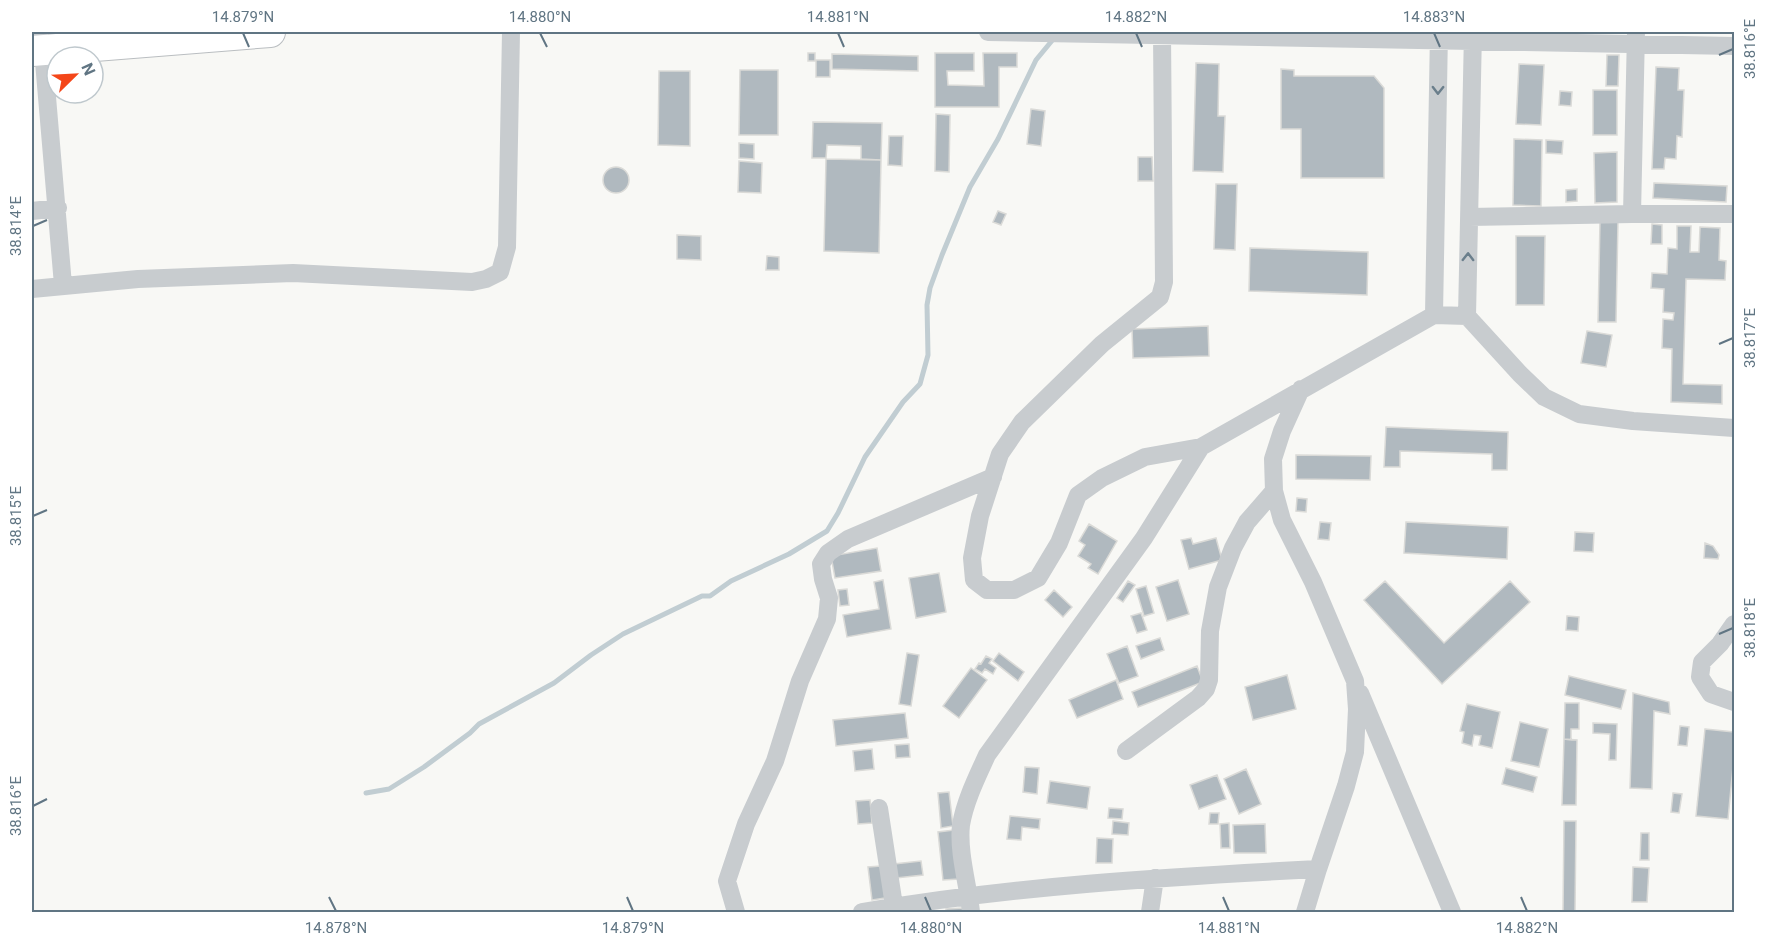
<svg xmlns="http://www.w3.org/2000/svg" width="1766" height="944" font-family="Roboto,sans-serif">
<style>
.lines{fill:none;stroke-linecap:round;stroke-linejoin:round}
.stream{stroke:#c1cdd2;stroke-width:5}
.building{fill:#b0b9bf;stroke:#dadad7;stroke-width:1.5}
.trunk-casing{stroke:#babec1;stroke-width:32}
.minor{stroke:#c8cccf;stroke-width:18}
.trunk{stroke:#fff;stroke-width:30}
.oneway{stroke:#6a7e8b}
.ticks{fill:none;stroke:#607583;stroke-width:2}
.neatline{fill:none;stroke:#607583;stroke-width:2}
.ticks-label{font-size:15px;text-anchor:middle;fill:#607583}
</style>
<rect width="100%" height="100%" fill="#f8f8f5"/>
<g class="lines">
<!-- stream -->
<path class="stream" d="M366,793L389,789L424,767L470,733L479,724L554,683L591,655L623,634L702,596H710L731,581L789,554L827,531L838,513L865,457L903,402L920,384L928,355L927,305L930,288L942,255L970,187L998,139L1036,60L1055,37"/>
</g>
<!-- building -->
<path class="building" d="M808,53H815V61H808Z
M935,53H974V71H947L948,85L984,86L983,53H1017V67H999V107H935Z
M832,54L918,56V71L832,69Z
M1607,55H1619L1618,86H1606Z
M816,60H830V77H816Z
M1196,63L1219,64L1218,116H1225L1223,172L1193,171Z
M1519,64L1544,65L1541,125L1516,124Z
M1656,67L1679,68L1678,90H1684L1682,137L1677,136L1676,159L1665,158L1664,169H1652Z
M1281,69L1294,70V76H1374L1384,88V178H1301V129H1281Z
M740,70H778V135H739Z
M659,71H690V146L658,145Z
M1593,90H1617V135H1593Z
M1560,91L1572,92L1571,106L1559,105Z
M1031,109L1045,111L1041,146L1027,144Z
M936,114L950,115L949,172L935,171Z
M813,122L882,123L881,160L861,159V146L827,145L826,158H812Z
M889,136H903L902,166L888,165Z
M1514,139L1542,140L1541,206L1513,205Z
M1546,140L1563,141L1562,154L1546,153Z
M739,143L754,144V159L739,158Z
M1617,152V202L1595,203L1594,153Z
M1138,157H1152L1153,181H1138Z
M826,159L881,160L879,253L824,251Z
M739,161L762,163L761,193L738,192Z
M603 180a13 13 0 1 1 26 0a13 13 0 1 1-26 0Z
M1654,183L1727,186L1726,202L1653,198Z
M1216,184H1237L1235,250L1214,249Z
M1577,189V201L1566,202V190Z
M998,211L1006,214L1001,225L993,222Z
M1600,220L1618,221L1616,322H1598Z
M1652,224L1662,225V244H1651Z
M1677,226H1691L1690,252H1699L1700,227L1720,228L1719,260L1726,261L1725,280L1686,279L1683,384L1722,385V404L1671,402L1672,349L1662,348L1663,319L1673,320L1674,313L1663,312L1664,289L1651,288L1652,273L1667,274L1668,248L1677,249Z
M677,235L701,236V260L677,259Z
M1516,236H1545L1544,305H1516Z
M1250,248L1368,252L1367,295L1249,291Z
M767,256L779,257V270H766Z
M1208,326L1209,356L1133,358L1132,329Z
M1587,331L1612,335L1606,367L1581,363Z
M1386,427L1508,432L1507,470H1492V454L1400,451V467H1384Z
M1296,455L1371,456L1370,480L1296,479Z
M1297,498L1307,499L1306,512L1296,511Z
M1320,522L1331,523L1329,540L1318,539Z
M1406,522L1508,527L1507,559L1404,553Z
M1089,524L1117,541L1098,574L1088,568L1091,564L1078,556L1085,545L1079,541Z
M1575,532L1594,533L1593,552L1574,551Z
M1191,538L1193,544L1216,538L1222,560L1189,569L1181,540Z
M1705,543L1713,546L1719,555L1718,559L1704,558Z
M877,548L881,571L835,578L831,556Z
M939,573L946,612L916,618L909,578Z
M883,580L891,629L847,637L843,615L879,609L874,582Z
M1178,580L1189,614L1167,621L1156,587Z
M1128,581L1135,585L1123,602L1117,598Z
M1385,581L1444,643L1510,581L1530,602L1442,684L1364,600Z
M1146,586L1154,613L1144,616L1136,589Z
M847,589L849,605L840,606L838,590Z
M1054,590L1072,607L1063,617L1045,600Z
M1141,613L1147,630L1137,633L1131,616Z
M1567,616L1579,617L1578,631L1566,630Z
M1160,638L1164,650L1141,659L1136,646Z
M1127,646L1138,676L1119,683L1107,654Z
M907,653L919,655L911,706L899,704Z
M999,653L1024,672L1018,681L993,661Z
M986,656L992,659L989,663L996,668L993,674L985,669L982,673L975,669L979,663L981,664Z
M1197,666L1203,682L1138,707L1132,692Z
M971,668L987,680L959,718L943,706Z
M1287,675L1296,709L1253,720L1245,687Z
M1569,676L1626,690L1621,709L1565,695Z
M1116,680L1123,699L1077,718L1069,700Z
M1633,693L1669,702L1670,714L1654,711L1652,789L1630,788Z
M1565,703H1579V729H1571V740L1564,739Z
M1467,704L1500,712L1492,748L1479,745L1481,736L1474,735L1472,746L1462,743L1464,732L1460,731Z
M905,713L908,738L836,746L833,720Z
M1520,722L1548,729L1539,767L1511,761Z
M1593,723L1617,724L1616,760H1609L1610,734L1593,733Z
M1680,726L1689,727L1687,746L1678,745Z
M1705,729L1734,732V756L1728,819L1696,816Z
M1564,739L1577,740L1576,805H1562Z
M909,744L910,757L896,758L895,745Z
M872,749L874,769L855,771L853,751Z
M1025,767L1039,768L1037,794L1023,792Z
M1506,768L1537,777L1533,792L1502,784Z
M1246,769L1261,804L1239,814L1224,779Z
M1217,775L1226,799L1199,809L1190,785Z
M1050,781L1090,787L1087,809L1047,803Z
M949,792L953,826L941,828L938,793Z
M1673,793L1682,794L1679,813L1671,812Z
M870,800L872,823L858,824L856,801Z
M1109,808L1123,809L1122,819L1108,818Z
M1210,813H1219L1218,824H1209Z
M1010,816L1040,819L1039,829L1022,827L1021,840L1007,839Z
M1113,821L1129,823L1128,835L1112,834Z
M1564,821H1576L1575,912H1563Z
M1229,823L1230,848H1221L1220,824Z
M1265,824L1266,853H1234L1233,825Z
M954,830L959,879L943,880L938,832Z
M1641,833H1649V860H1640Z
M1097,838L1113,839L1112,863H1096Z
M921,861L923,875L896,878L894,864Z
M881,866L885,898L872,900L868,867Z
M1633,867L1649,868L1647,902H1632Z
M963,908V912H946V909Z"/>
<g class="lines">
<!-- trunk casing -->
<g class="trunk-casing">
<path id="trunk" d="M32,51L270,32"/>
</g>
<!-- minor -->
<path class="minor" d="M38,32L43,50L63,285
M988,32L1734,46
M1162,32L1164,282L1160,297L1102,344L1022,422L1000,454L980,516L972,558L974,580L987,590H1014L1038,578L1059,543L1078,495L1102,478L1145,457L1201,447L1434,315L1467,316
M1473,32L1467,316L1520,374L1544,397L1579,414L1633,421L1734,428
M32,211L58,208
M1632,214L1636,32
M1469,217L1632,214H1734
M32,289L138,279L293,273L472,282L486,279L500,272L507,247L511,32
M1434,315L1439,32
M1301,389L1282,431L1273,459L1274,491L1282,520L1313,582L1355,681L1357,709L1355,752L1346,786L1318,869L1305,912
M1734,624L1720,644L1702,662L1700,677L1711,694L1734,702
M1360,693L1452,912
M1126,751L1198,698L1206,689L1209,680L1210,631L1218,587L1233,548L1247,522L1274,491
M879,808L895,912
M736,912L727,881L746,824L775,761L800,681L827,619L829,598L823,579L821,564L828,553L848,539L993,477
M862,912C1012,886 1165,877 1318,869
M971,912C968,885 958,852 961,825C965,801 977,777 987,755L1144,538L1201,447
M1150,912L1155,878"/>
<!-- trunk -->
<use href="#trunk" class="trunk"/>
</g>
<!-- one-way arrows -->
<defs><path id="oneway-chevron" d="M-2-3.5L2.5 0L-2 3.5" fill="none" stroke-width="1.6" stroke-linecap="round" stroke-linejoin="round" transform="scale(1.5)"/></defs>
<g class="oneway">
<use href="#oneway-chevron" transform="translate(1438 90) rotate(91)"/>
<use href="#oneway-chevron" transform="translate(1468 257) rotate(-89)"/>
</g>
<!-- ticks -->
<path class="ticks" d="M243,33L249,47M540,33L547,47M838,33L844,47M1136,33L1142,47M1434,33L1440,47M1719,55L1733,49M33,226L47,220M1719,344L1733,338M33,516L47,510M1719,634L1733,628M33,806L47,799M329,897L336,911M627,897L633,911M925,897L931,911M1223,897L1229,911M1521,897L1527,911"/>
<!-- border -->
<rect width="1766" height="944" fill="none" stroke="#ffffff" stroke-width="66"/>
<!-- north arrow -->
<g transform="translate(75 75) rotate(66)"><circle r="28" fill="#ffffff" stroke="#bfc8cd" stroke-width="1.5"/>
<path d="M0-4.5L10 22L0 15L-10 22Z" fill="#f44619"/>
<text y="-9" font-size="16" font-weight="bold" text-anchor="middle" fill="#607583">N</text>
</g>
<rect x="33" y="33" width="1700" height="878" class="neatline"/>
<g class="ticks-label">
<text x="243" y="22">14.879°N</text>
<text x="540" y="22">14.880°N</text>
<text x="838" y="22">14.881°N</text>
<text x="1136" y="22">14.882°N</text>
<text x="1434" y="22">14.883°N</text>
<text transform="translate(1750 49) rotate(-90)" y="5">38.816°E</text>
<text transform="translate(16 226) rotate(-90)" y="5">38.814°E</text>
<text transform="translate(1750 338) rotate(-90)" y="5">38.817°E</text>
<text transform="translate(16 516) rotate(-90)" y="5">38.815°E</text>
<text transform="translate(1750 628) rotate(-90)" y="5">38.818°E</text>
<text transform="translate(16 806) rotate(-90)" y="5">38.816°E</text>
<text x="336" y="933">14.878°N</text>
<text x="633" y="933">14.879°N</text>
<text x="931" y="933">14.880°N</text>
<text x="1229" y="933">14.881°N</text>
<text x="1527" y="933">14.882°N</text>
</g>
</svg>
